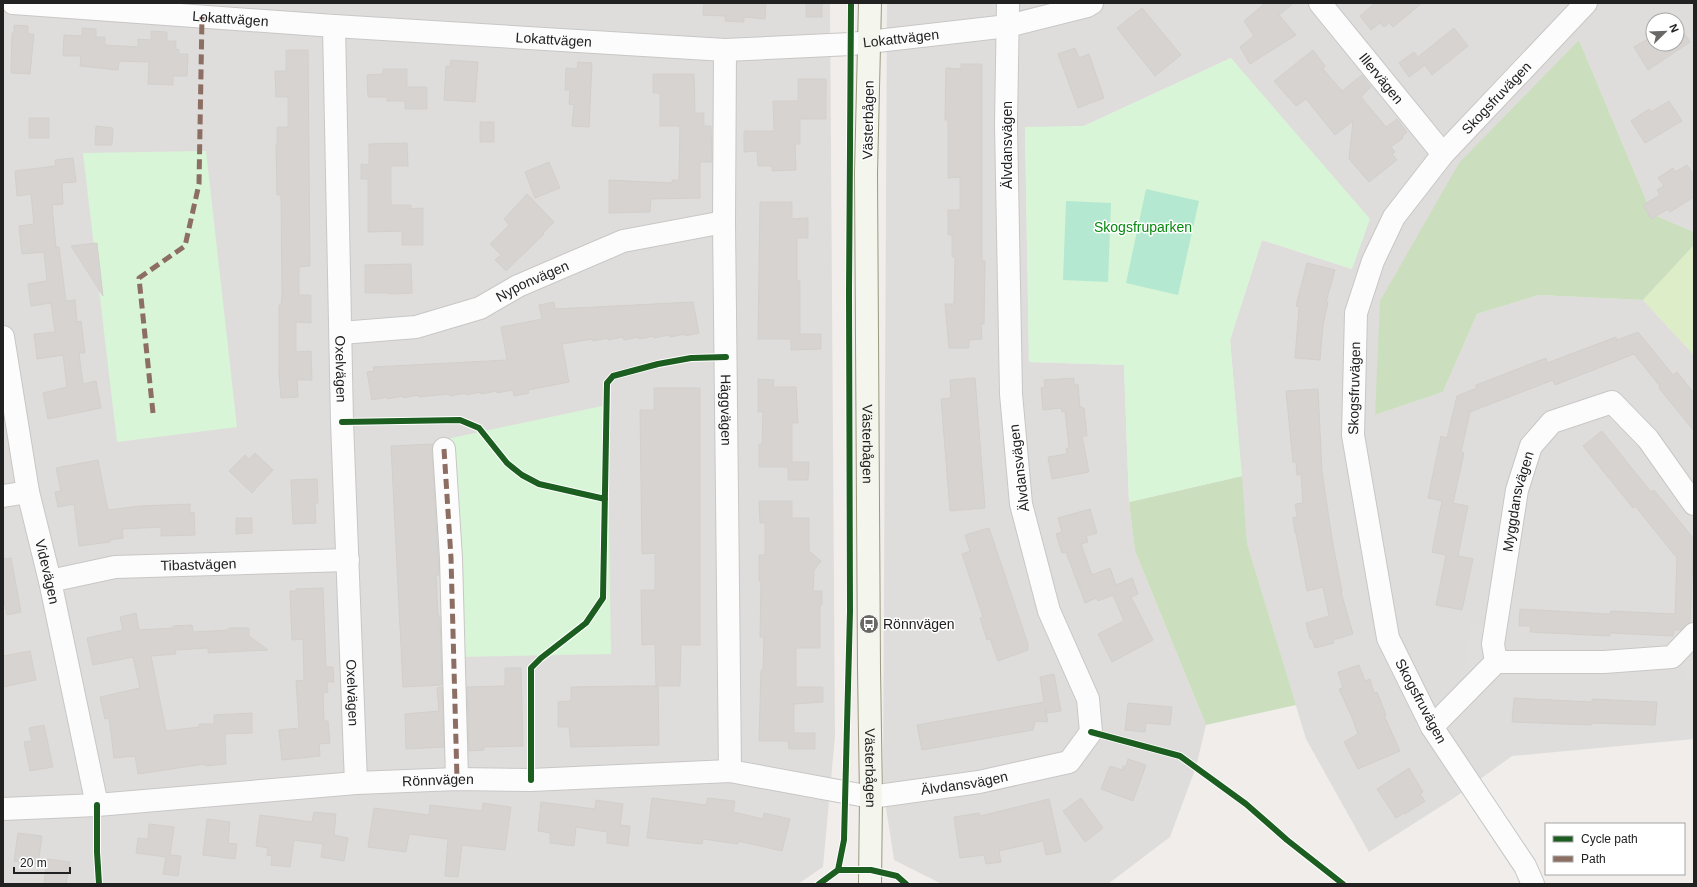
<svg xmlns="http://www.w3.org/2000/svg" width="1697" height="887" font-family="Helvetica,sans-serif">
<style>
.residential{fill:#dfdddb;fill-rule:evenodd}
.grass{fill:#ddedc8}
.forest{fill:#cbdfbf}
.park{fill:#d8f5d7}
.pitch{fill:#b4e8d1}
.parking{fill:#e0dedd}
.building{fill:#d6d3d1;stroke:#d3cfcb}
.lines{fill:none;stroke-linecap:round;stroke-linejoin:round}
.street-casing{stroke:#c8c7c6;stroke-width:24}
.secondary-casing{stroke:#9a9a80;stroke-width:24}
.street{stroke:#fdfcfc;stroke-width:22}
.secondary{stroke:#f4f5ec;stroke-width:22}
.quiet{stroke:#8d6e63;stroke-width:5;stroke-dasharray:10 5;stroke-linecap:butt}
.cycleway-casing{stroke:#fff;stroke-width:8}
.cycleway{stroke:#1b5e20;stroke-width:6}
.labels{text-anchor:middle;stroke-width:3;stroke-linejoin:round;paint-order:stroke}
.street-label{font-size:14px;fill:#212121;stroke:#fff}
.park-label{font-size:14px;fill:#06880e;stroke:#fff}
.poi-label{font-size:14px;fill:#212121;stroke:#fff;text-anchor:start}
</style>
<rect width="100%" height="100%" fill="#f0edea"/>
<!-- residential -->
<path class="residential" d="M3,3H830L835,736L823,867L798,884H3Z
M887,3H1694V232L1652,214L1579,40L1375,415L1443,392L1477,314L1539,295L1643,300L1694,355V739L1512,756L1454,798L1369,852L1306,739L1247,543L1230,340L1262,240L1352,269L1231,58L1084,126L1025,128L1029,362L1124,365L1129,502L1135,551L1206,725L1196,767L1170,837L1108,884H942L894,860L883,788ZM1653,20H1677V44H1653Z"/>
<!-- grass -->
<path class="grass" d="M1694,245V355L1643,300Z"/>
<!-- forest -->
<path class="forest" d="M1579,40L1652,214L1694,232V245L1643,300L1539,295L1477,314L1443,392L1375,415L1380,301L1459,163Z
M1242,476L1247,543L1296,705L1206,725L1135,551L1129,502Z"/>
<!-- park -->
<path class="park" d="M1231,58L1370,219L1352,269L1262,240L1230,340L1242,476L1129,502L1124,365L1029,362L1025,127L1084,126Z
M206,151L237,427L117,442L83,153Z
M607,405L611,654L457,657L447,439Z"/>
<!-- pitch -->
<path class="pitch" d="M1146,189L1199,201L1178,295L1126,283Z
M1066,201L1111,203L1108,282L1063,280Z"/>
<!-- parking -->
<path class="parking" d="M1471,624L1486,627L1478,676L1463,674Z
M1694,659V679L1690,681L1680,666Z"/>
<!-- building -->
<path class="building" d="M704,3H766L765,19L744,17V22L725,21V16L703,15Z
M806,3H822V17H806Z
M1265,3H1294L1279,15L1296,35L1250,64L1240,47L1254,36L1244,21Z
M1375,3H1422L1393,27L1389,23L1384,27L1380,23L1371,30L1360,16Z
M1142,8L1181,55L1155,76L1117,28Z
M1677,24H1678L1690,42L1648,70L1634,47L1653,36V44H1677Z
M14,25L28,26V34H34L30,74L11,73L12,33H14Z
M82,28L96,29V37H105V45L138,47V39L151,40V31L167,32V41H176V49L179,50V54H188L187,76H173V85L148,84L149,62L119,61L118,70L80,66L81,56H63L64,35L82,36Z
M1454,28L1468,46L1432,75L1425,65L1409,77L1399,63L1414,52L1418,57Z
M1075,48L1079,58L1089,54L1104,98L1078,108L1058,54Z
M286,50H308L310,266L299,267V295H311V323L296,322V352L311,351L312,380H297L298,397L281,398L279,375V305H281L282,295L281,195H277L276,145H277V127H288V97H276L275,71H286Z
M1313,50L1325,66L1323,69L1342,91L1362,75L1371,87L1361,97L1386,127L1397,119L1407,132L1402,136L1403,138L1391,147L1395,152L1392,154L1397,160L1369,182L1349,159L1353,121L1335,135L1306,99L1296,106L1274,81Z
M451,60L478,62L475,102L444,100L446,66H450Z
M578,62L592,63L589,127L572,126L574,105L569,104L570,90H565L566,68L577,69Z
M961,64H982V261H985L984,324H981L982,339L969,340V348H949L945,304H954L955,257H952V235H948V210H960V177L948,178V120H945L946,68L961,69Z
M383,69H407V87H427V109H405V101H387V97H368L367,75L383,74Z
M653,74H694L695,113H704V126H711L712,162H700V198L651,199L650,212L609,213V180L672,183V180H679L680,126H660V93H653Z
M798,79H826V119H800V144H795L796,170L772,171V166H758L757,151L744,152V131H774L773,101H798Z
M1669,101L1682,121L1645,143L1631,121L1649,109L1651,112Z
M29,118H49V138H29Z
M480,122H494V142H480Z
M96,126L113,128L112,145H95Z
M407,143L408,166H391V205H411V209L423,208V245H402V231L368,232V179H361V164L369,165V144Z
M73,158L76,182L62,183L63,204L52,205L56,247H59L66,301L75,300L77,322L81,321L85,353H79L83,384L96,381L101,408L48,419L43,393L67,387L63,355L37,359L34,334L55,332L51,303L31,306L28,284L47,281L44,252L22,254L19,226L34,224L31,194L17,196L15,171L56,166L55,160Z
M549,162L560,188L535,198L525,172Z
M1687,165L1694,176V197L1670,212L1668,209L1651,219L1643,205L1660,195L1657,190L1664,186L1658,178L1673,168L1675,172Z
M527,194L554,222L543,233L544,234L506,271L495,260L501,255L490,244L509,225L504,219Z
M760,202H792V219L808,218V238H797V281H800V334H821V349L791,350V339H758Z
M97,243L103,296L71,246Z
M1307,263L1335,270L1326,302H1328L1323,325L1320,360L1295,358L1299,307L1296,306Z
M411,264L412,293L389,294V293H365V265Z
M554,302L555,309L693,302L699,333L685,336V334L670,337L669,335L654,338V336L639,339L638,337L624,340L623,337L608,340V338L593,341V339L562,344L569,382L528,390L529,393L514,396L513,390L497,393L496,391L481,394V392L466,395L465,393L450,396L449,394L419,397L418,395L403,398V396L388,399L387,397L372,400L367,372L374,371L373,367L507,360L501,327L542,319L539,305Z
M1638,332L1673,375L1677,372L1694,393V431L1659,388L1660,386L1634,354L1555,385L1553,380L1470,412L1461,452L1464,453L1453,503L1468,506L1458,556L1473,559L1462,610L1436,605L1446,555L1432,552L1442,501L1428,498L1441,436L1447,438L1457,396L1477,388L1476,385L1546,358L1547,363L1616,337L1617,340Z
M975,378L985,508L950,511L941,399L951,398L950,380Z
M1074,378V385L1078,384L1080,407L1084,408L1087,436H1082L1089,472L1052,479L1048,457L1067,454L1066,449L1069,448L1065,411L1062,412L1061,408L1043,410L1041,388L1045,387L1044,380Z
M758,379L774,380L773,387H796L798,423H792V462H809L808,480H788V467H759V444H762L763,412H758Z
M654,388H700V645H681L680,686H656L655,644L642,645L641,590H655V553L642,554L640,410H654Z
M1318,389L1322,472L1333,545L1342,591L1341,592L1353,634L1333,640L1334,643L1315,648L1312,639H1310L1306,623L1329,616L1323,587L1307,591L1296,533H1295L1293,518L1297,517L1295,504L1303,503L1301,474L1297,475L1296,462H1293L1286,391Z
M1602,431L1651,492L1654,490L1694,539L1690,622L1681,630H1674L1673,636L1610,633V636L1530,632L1531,626H1519L1520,609L1610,614L1611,611L1675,614L1677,558L1635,506L1633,508L1583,446Z
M433,444L432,450L439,575H436L438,616H440L442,685L403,687L391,446Z
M255,453L273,470L252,493L229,471L245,455L249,459Z
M98,460L108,510L140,506L190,504V513L194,512L195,535L161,536V527L122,529L123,538L110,540V542L79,546L74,504L58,507L55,492L61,491L56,468Z
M317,479L318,503H315L316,523L293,524L291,480Z
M759,501H792V518H809V551L821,561L814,570L813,591H822V605H820V648H796V687H823V702L794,704V733H815V749H789L788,741H759L761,670H763L764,637H760L761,581H759V555H765V523H760Z
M1090,509L1097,533L1086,536L1088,542L1081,544L1092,575L1110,568L1116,585L1132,578L1138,594L1131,597L1153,640L1112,662L1098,634L1124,621L1113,595L1098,601L1096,598L1085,603L1066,552L1062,553L1056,534L1062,532L1058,518Z
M236,518H252V533L236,534Z
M989,528L1028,644V650L998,661L990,639L987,640L980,618L983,617L962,554L970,551L965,535Z
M11,558L21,612L7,615L3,596V559Z
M323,588L326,667H333L334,682H327L328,692L323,693L324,721H328L330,743L319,744L320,756L282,760L279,730L299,728L296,681L304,680L303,639L292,640L290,591H296V589Z
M136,613L139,630L173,628V626L192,625L193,632L229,630V628H249V636L268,650L208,653V648L175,650L176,654L151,656L166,731L199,727V724H214V715L252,713V733L225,734L226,764L205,766V764L138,774L135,756L114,758L109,718L105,719L100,697L140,688L133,657L93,665L87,638L123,630L120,617Z
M30,651L36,680L3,687V656Z
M1359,665L1365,681L1370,679L1374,693L1377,692L1386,715H1384L1400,751L1358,769L1344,742L1358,734L1351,715L1339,689L1343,688L1338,672Z
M505,668H521L523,746L484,747V750L469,751L467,687L505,686Z
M1054,674L1061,711L1047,713L1045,708L1048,722L1035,721L1033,730L922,750L917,725L1044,702L1040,677Z
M637,686H658L659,745L571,747L569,727H558V702L571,701V687Z
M442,687L444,747L406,749L405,714L439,711L437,688Z
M1514,698L1592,702V699L1657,702L1655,725L1592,723L1591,725L1512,722Z
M1128,703L1172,707L1170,725L1146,723L1145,732L1125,730Z
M44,725L53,767L30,771L24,742L32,741L29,728Z
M1128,759L1146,765L1133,801L1101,789L1110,766L1122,770L1123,766H1126Z
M1409,768L1423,792L1420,794L1425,801L1405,814L1404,813L1396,818L1377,789Z
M652,798L706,805L708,798L735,801L733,812L763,819L764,813L790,819L782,851L738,841V844L703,839L702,844L647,838Z
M1081,798L1103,828L1085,842L1063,811Z
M1049,799L1061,852L1046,855L1043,841L999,851L1001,862L986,864L984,855L960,858L954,817L979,813L980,816Z
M596,800L623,804L620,825L630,826L628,846L607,843V832L576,827L574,846L550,843V833L538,831L541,802L595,809Z
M483,803L511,807L505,850L462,845L458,877L445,876L448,839L409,834L406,852L368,847L374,808L429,815L430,805L482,811Z
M314,812L336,814L334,835L348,838L344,861L321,857L323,844L294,840L290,867L271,865L272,856L267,855L268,848L256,846L260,815L312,822Z
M207,819L230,822L228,843L237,844L235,859L203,855Z
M149,824L174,827L170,855L181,856L178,876L163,874L166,857L136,853L138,838L148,839Z
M18,833L42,836L38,864L14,861Z
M47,859L70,862L66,884H44Z"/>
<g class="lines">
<!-- street casing -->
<g class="street-casing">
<g id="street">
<path id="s1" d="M13,3L334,26L725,50L851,44L1008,26L1087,6L1092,3"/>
<path id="s2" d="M1320,3L1443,154"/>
<path id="s3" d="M334,26L342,422L356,783"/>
<path id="s4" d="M725,50L724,222L730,771"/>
<path id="s5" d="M341,333L416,327L480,308L518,286L623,241L724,222"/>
<path id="s6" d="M3,337L28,492L50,581L97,805"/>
<path d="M444,449L451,558L457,779"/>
<path d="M3,496L28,492"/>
<path id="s7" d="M50,581L115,567L348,560"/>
<path id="s8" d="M1496,662L1493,644L1517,490L1531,446L1552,422L1612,402L1648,439L1694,504"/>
<path d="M1432,727L1496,662H1604L1672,657L1694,634"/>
<path id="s9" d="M3,809L97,805L356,783L457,779L531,780L730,771L871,797L979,782L1069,762L1091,732L1088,699L1049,611L1021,504L1011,394L1006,124L1008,3"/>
<path id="s10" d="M1533,884L1525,866L1432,727L1388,638L1353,435L1356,313L1373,261L1394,217L1443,154L1586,3"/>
</g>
</g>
<!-- secondary casing -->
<g class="secondary-casing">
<g id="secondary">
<path id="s11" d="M870,3L866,173L869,669L871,797L870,884"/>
</g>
</g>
<!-- street -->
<use href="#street" class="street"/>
<!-- secondary -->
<use href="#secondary" class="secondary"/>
<!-- quiet -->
<path class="quiet" d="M153,413L139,278L185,246L199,184L202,17
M444,449L451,558L457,779"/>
<!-- cycleway casing -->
<g class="cycleway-casing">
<path id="cycleway" d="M342,422L460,420L479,428L507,463L522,475L539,484L605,499
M1091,732L1180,756L1246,804L1287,840L1343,884
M531,780V668L541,658L586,623L603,598L607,383L613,376L658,364L691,358L726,357
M97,805V852L99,884
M838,870L844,840L850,611L849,292L851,3
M819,884L838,870H871L897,876L906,884"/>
</g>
<!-- cycleway -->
<use href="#cycleway" class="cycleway"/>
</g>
<!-- icons -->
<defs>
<g id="bus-disc" transform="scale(1)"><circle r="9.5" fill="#696867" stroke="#fff"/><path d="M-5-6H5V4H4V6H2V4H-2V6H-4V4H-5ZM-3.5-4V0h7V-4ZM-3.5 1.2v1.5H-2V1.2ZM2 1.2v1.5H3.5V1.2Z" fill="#fff"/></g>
</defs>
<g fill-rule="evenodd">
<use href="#bus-disc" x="869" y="624"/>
</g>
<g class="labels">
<!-- street labels -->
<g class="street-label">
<text dy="5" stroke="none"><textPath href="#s1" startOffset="218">Lokattvägen</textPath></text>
<text dy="5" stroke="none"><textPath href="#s1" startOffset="542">Lokattvägen</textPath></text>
<text dy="5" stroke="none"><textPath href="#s1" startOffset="890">Lokattvägen</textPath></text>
<text dy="5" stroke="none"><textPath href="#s2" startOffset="97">Illervägen</textPath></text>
<text dy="5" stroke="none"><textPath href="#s10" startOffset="875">Skogsfruvägen</textPath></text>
<text transform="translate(868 120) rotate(-89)" y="5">Västerbågen</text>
<text transform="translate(1007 145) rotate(-90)" y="5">Älvdansvägen</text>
<text dy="5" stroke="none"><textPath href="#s5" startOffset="201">Nyponvägen</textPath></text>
<text dy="5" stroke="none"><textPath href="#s3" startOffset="343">Oxelvägen</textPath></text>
<text dy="5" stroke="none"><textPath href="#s10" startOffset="539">Skogsfruvägen</textPath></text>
<text dy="5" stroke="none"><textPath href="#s4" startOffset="360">Häggvägen</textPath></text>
<text dy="5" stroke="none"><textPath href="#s11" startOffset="441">Västerbågen</textPath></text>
<text transform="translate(1019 468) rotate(-97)" y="5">Älvdansvägen</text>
<text dy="5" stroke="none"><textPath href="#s8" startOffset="163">Myggdansvägen</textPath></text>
<text dy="5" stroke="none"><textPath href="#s7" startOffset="150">Tibastvägen</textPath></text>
<text dy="5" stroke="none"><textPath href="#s6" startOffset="239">Videvägen</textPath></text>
<text dy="5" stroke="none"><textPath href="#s3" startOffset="667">Oxelvägen</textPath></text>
<text transform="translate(1421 701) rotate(62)" y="5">Skogsfruvägen</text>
<text dy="5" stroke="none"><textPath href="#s11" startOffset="765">Västerbågen</textPath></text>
<text dy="5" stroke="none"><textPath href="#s9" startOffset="436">Rönnvägen</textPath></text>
<text dy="5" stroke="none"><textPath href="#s9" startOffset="966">Älvdansvägen</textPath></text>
</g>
<!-- park labels -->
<g class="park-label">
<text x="1143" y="232">Skogsfruparken</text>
</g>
<!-- poi labels -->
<g class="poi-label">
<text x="883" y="629">Rönnvägen</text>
</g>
</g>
<!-- border -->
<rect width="1697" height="887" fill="none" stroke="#212121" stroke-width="8"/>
<!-- legend -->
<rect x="1545" y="823" width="140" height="52" fill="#ffffff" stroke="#a6a6a6"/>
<rect x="1553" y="836" width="20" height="6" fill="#1b5e20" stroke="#a6a6a6"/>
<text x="1581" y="843" font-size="12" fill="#212121">Cycle path</text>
<rect x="1553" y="856" width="20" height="6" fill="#8d6e63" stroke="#a6a6a6"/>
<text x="1581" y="863" font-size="12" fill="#212121">Path</text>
<!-- north arrow -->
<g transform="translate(1665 32) rotate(67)"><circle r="19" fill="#ffffff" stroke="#a6a6a6"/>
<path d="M0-3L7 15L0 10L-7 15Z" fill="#696867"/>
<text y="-6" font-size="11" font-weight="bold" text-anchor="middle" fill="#212121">N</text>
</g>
<!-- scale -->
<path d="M14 867v6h56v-6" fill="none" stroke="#212121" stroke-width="2"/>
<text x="20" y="867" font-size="12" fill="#212121" stroke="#ffffff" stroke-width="3" paint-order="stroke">20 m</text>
</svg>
